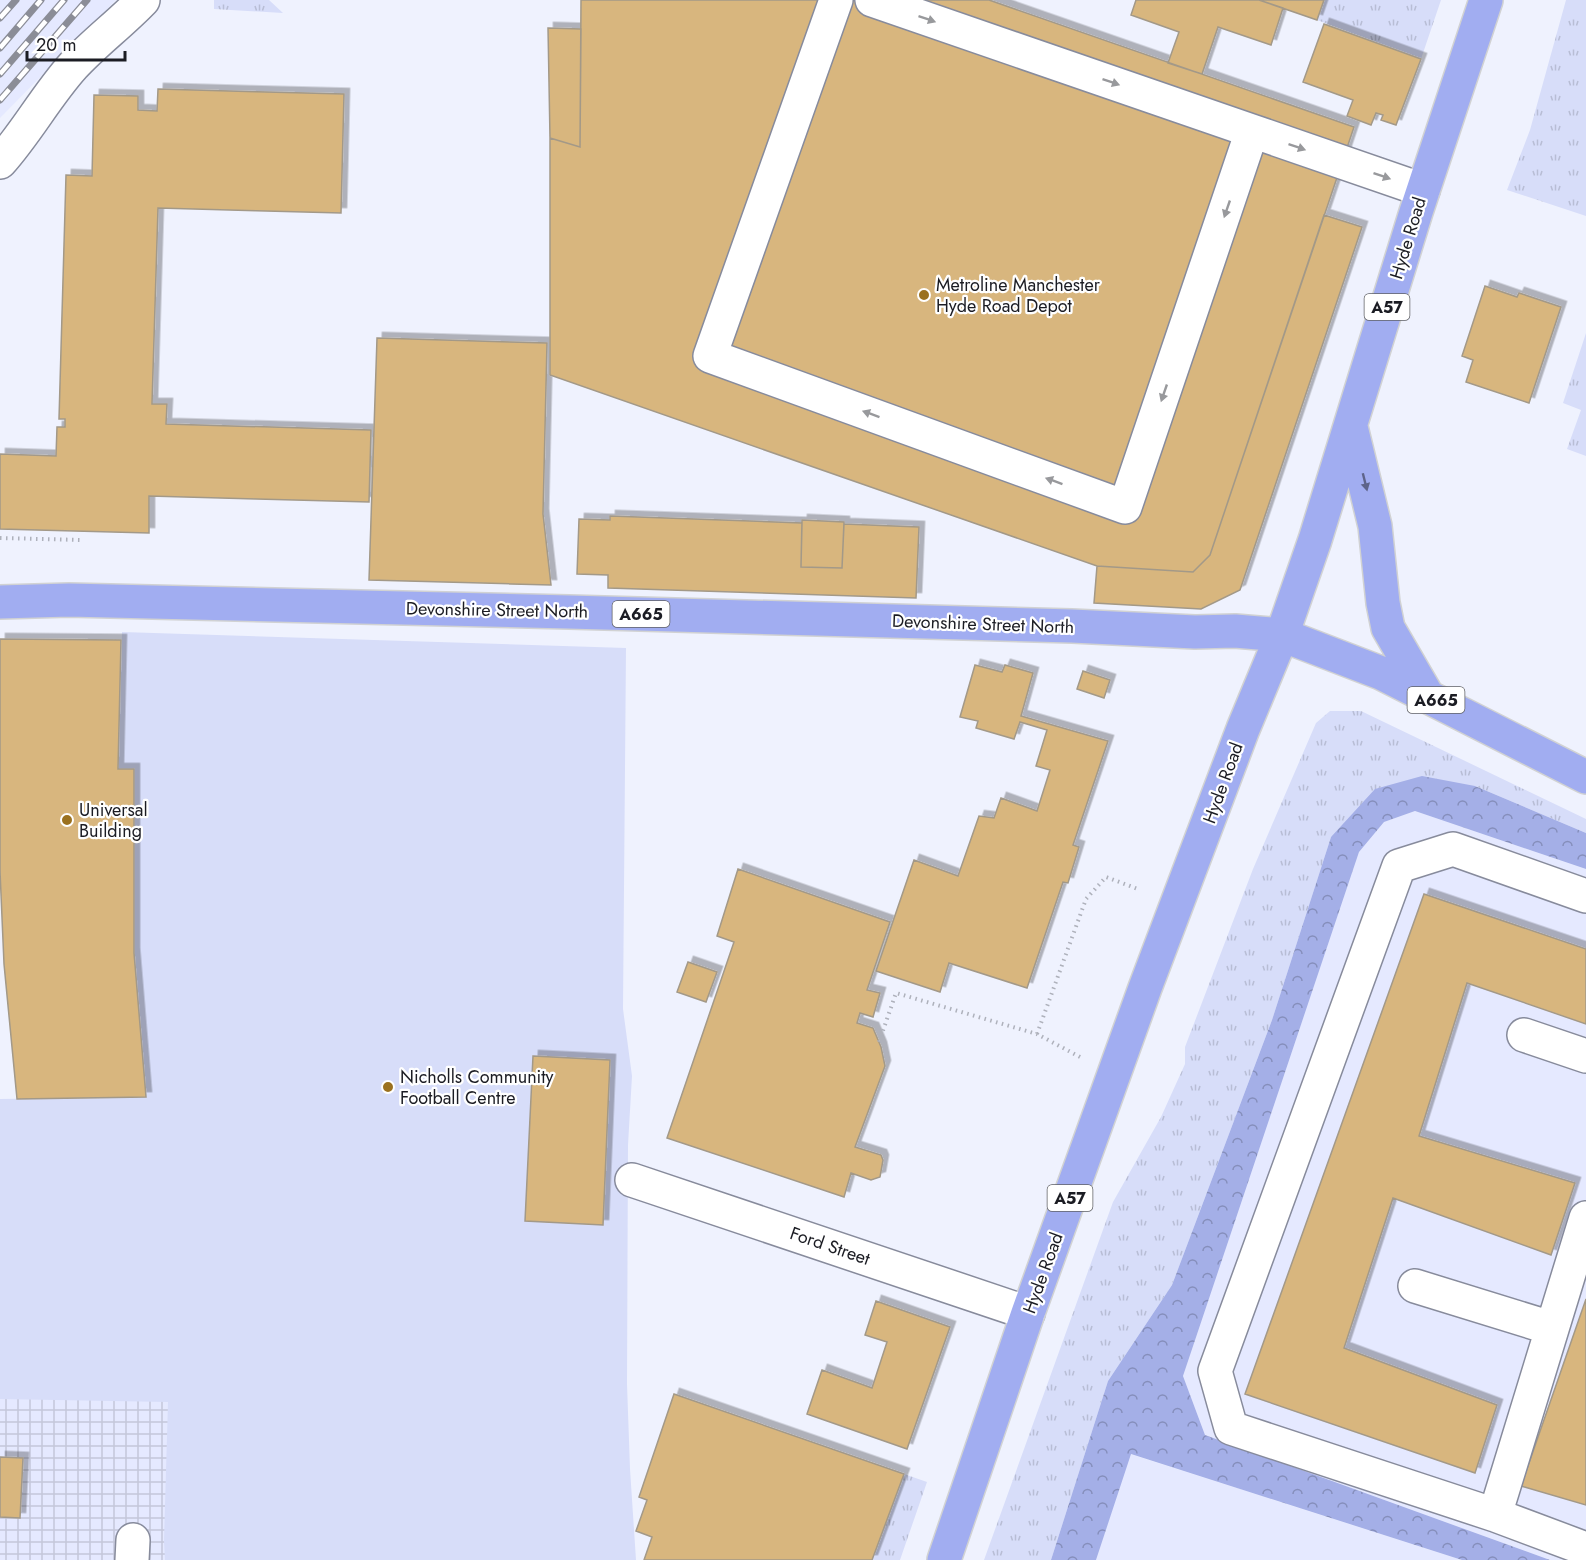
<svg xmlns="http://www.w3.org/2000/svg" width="1586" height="1560" font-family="Jost,sans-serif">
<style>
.built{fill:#e5e9ff}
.industrial{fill:url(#industrial-grid)}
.grass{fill:url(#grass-tufts)}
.forest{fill:url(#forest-crowns)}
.garden{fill:#d7ddf9}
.building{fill:#d8b67e;stroke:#a39988;stroke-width:1.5;filter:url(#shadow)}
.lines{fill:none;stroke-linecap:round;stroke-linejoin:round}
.minor-casing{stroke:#878b9c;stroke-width:36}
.highway-casing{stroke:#d1d2d3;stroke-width:36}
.path{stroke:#aeb1bb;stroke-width:4;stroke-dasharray:1.5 4.5;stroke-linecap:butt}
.minor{stroke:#fff;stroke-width:33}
.highway{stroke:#a1adf1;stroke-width:33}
.rail-casing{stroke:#8b8d97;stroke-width:7}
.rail{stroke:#fff;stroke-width:4.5;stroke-dasharray:14;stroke-linecap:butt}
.oneway{fill:#98999c}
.oneway2{fill:#5e648a}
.poi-dot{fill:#9b711f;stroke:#fff;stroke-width:2}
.labels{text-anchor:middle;stroke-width:4.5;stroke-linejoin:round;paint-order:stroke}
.shield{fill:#fff;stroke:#5f6065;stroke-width:1.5}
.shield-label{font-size:16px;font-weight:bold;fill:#1b1c23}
.street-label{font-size:18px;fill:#1b1c23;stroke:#fff}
.poi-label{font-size:18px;fill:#1b1c23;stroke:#fff;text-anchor:start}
</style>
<defs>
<pattern id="industrial-grid" width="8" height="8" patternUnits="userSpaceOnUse" patternTransform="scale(1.5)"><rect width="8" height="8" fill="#e5e9ff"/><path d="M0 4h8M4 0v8" fill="none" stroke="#c4c7da"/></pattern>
<pattern id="grass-tufts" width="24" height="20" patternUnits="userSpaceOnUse" patternTransform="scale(1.5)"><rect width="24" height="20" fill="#d7ddf9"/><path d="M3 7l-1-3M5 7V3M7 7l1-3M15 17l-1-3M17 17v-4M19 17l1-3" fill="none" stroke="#b8bdd5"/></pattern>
<pattern id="forest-crowns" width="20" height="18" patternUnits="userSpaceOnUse" patternTransform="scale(1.5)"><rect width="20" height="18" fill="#a4afe7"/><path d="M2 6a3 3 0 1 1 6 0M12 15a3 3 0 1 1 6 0" fill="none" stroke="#858ebb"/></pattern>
<filter id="shadow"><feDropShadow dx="5.5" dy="-5.5" stdDeviation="0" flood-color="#0004"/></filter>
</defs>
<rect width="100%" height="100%" fill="#eff2fe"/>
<!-- built -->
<path class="built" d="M0,0H116L0,118Z
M1415,811L1586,869V1560H1550L1205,1435L1183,1376L1359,852L1384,822Z
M1130,1454L1462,1560H1096Z"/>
<!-- industrial -->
<path class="industrial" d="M0,1392L172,1398L180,1560H0Z"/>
<!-- grass -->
<path class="grass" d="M214,0H269L283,13L214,9Z
M1324,0H1441L1421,59L1317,20Z
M1566,0H1586V216L1507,190L1530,130Z
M1586,333V456L1567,449L1581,410L1563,403Z
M1330,711H1361L1586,819V833L1475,786L1331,837L1272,1020L1172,1285L1108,1381L1051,1560H984L1113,1202L1161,1117L1185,1064V1047L1253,869L1316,723Z
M904,1474L927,1482L900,1560H872Z"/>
<!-- forest -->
<path class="forest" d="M1422,776L1475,786L1586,833V869L1415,811L1384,822L1359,852L1183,1376L1205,1435L1550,1560H1462L1131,1454L1096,1560H1051L1108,1381L1172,1285L1272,1020L1331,837L1375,789Z"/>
<!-- garden -->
<path class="garden" d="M122,632L626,648L623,1009L632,1076L628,1145L627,1384L630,1469L636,1560H165L164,1541L168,1402L0,1399V1099L146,1097L134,953V769H118Z"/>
<!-- building -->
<path class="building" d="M581,0H989L1354,127L1210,555L1193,572L1097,566L550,375V138L580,147Z
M1136,0H1259L1283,8L1271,45L1218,27L1202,74L1168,63L1179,32L1131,15Z
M1259,0H1324L1317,20Z
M1324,24L1421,59L1396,125L1381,120L1383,115L1376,113L1371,125L1347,116L1353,100L1303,82Z
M548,28L581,29L580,147L550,138Z
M158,89L344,94L341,213L158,208L152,404H167L166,424L371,430L369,502L149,496V533L0,529V454L56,456L57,427H65V419H59L66,175L92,176L94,95L138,96V110L157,111Z
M1324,215L1362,227L1240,590L1201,609L1094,603L1097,566L1193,572L1210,555Z
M1485,286L1517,297L1519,293L1561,307L1529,403L1466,382L1473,360L1462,356Z
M377,338L547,343L543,514L551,585L369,580Z
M610,516L802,523L801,567L842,568L844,524L919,527L916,598L608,588V575L577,574L579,519L610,520Z
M802,520L844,522L842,568L801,567Z
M0,639L121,640L118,769H134V953L146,1097L17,1099L4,964L0,871Z
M975,665L1002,672L1005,665L1033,673L1021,716L1108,741L1073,845L1079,847L1068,883L1063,882L1027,988L949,963L940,992L876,971L914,860L958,876L979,816L994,818L1001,798L1037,811L1050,770L1036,766L1047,730L1020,722L1014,739L976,728L978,721L960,717Z
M1083,671L1110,680L1104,698L1077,689Z
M738,869L890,922L867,990L880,993L873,1017L860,1013L857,1023L873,1028L881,1047L885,1066L855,1147L881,1155L883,1160L880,1177L871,1180L851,1173L844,1197L667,1138L734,942L717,936Z
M1424,894L1586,949V1024L1467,983L1419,1136L1575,1183L1551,1255L1393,1198L1344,1348L1497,1405L1475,1473L1245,1394Z
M688,962L717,972L706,1002L677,992Z
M533,1056L610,1060L603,1225L525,1221Z
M1586,1299V1505L1521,1486Z
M876,1301L950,1327L907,1449L807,1414L822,1370L872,1388L887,1342L865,1335Z
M674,1394L904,1474L872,1560H644L652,1537L636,1531L647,1500L639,1497Z
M0,1457L23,1458L20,1518L0,1517Z"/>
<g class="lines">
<!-- minor casing -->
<g class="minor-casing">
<path id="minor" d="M836,0L710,356L1125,507L1252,131L872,0
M1252,131L1423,190
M0,162C27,132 46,96 73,66C94,43 121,23 143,0
M1586,896L1453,849L1399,866L1215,1371L1231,1428L1495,1515L1586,1218
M1524,1035L1586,1056
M632,1180L1028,1313
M1415,1286L1551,1328
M1495,1515L1586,1549
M132,1560L133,1540"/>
</g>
<!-- highway casing -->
<g class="highway-casing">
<path id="highway" d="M1351,427L1375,526L1383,603L1388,628L1427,695
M0,602L69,600L569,612L1072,626L1195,632L1235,631L1282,635L1381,673L1586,777
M944,1560L1028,1313L1145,988L1243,729L1282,635L1315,540L1416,212L1486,0"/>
</g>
<!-- path -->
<path class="path" d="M0,538L82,540
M1037,1034L1086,899L1106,877L1138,889
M879,1042L896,993L1037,1034L1080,1057"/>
<!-- minor -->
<use href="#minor" class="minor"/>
<!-- highway -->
<use href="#highway" class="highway"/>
<!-- rail casing -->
<g class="rail-casing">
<path id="rail" d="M0,18L16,0
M0,48L41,0
M0,74L64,0
M0,100L87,0"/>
</g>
<!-- rail -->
<use href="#rail" class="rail"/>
</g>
<!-- one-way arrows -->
<defs><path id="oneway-solid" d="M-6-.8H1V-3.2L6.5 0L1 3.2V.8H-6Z" transform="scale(1.5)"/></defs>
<g class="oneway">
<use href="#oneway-solid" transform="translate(927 19) rotate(19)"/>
<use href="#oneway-solid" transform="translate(1111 82) rotate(19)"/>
<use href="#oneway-solid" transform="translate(1297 147) rotate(19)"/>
<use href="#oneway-solid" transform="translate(1382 176) rotate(19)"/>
<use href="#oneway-solid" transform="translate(1227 209) rotate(109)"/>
<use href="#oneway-solid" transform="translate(1164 393) rotate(109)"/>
<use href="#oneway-solid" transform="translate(871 414) rotate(-160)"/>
<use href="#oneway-solid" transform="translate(1054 481) rotate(-160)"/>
</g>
<use class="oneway2" href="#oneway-solid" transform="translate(1365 482) rotate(76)"/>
<!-- markers -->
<g class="poi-dot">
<circle cx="924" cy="295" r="6"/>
<circle cx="67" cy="820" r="6"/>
<circle cx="388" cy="1087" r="6"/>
</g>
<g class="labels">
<!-- shield labels -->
<g class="shield">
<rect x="1364.5" y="294" width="45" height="26" rx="4.5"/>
<rect x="612.5" y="601" width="57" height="26" rx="4.5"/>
<rect x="1407.5" y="687" width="57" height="26" rx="4.5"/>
<rect x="1047.5" y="1185" width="45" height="26" rx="4.5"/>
</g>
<g class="shield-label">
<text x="1387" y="313">A57</text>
<text x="641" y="620">A665</text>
<text x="1436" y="706">A665</text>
<text x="1070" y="1204">A57</text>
</g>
<!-- street labels -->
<g class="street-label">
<text transform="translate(1408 238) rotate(-73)" y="6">Hyde Road</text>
<text transform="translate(497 610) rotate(1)" y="6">Devonshire Street North</text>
<text transform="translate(983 624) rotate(2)" y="6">Devonshire Street North</text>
<text transform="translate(1223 783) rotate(-70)" y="6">Hyde Road</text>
<text transform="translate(830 1246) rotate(19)" y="6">Ford Street</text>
<text transform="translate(1043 1273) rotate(-70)" y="6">Hyde Road</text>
</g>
<!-- poi labels -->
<g class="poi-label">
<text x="936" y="291">Metroline Manchester<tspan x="936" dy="21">Hyde Road Depot</tspan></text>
<text x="79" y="816">Universal<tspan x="79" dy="21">Building</tspan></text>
<text x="400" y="1083">Nicholls Community<tspan x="400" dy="21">Football Centre</tspan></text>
</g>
</g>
<!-- scale -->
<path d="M27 51v9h98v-9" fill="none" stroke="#1b1c23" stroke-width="3"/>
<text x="36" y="51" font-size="18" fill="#1b1c23" stroke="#ffffff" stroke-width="4.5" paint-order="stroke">20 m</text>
</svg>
